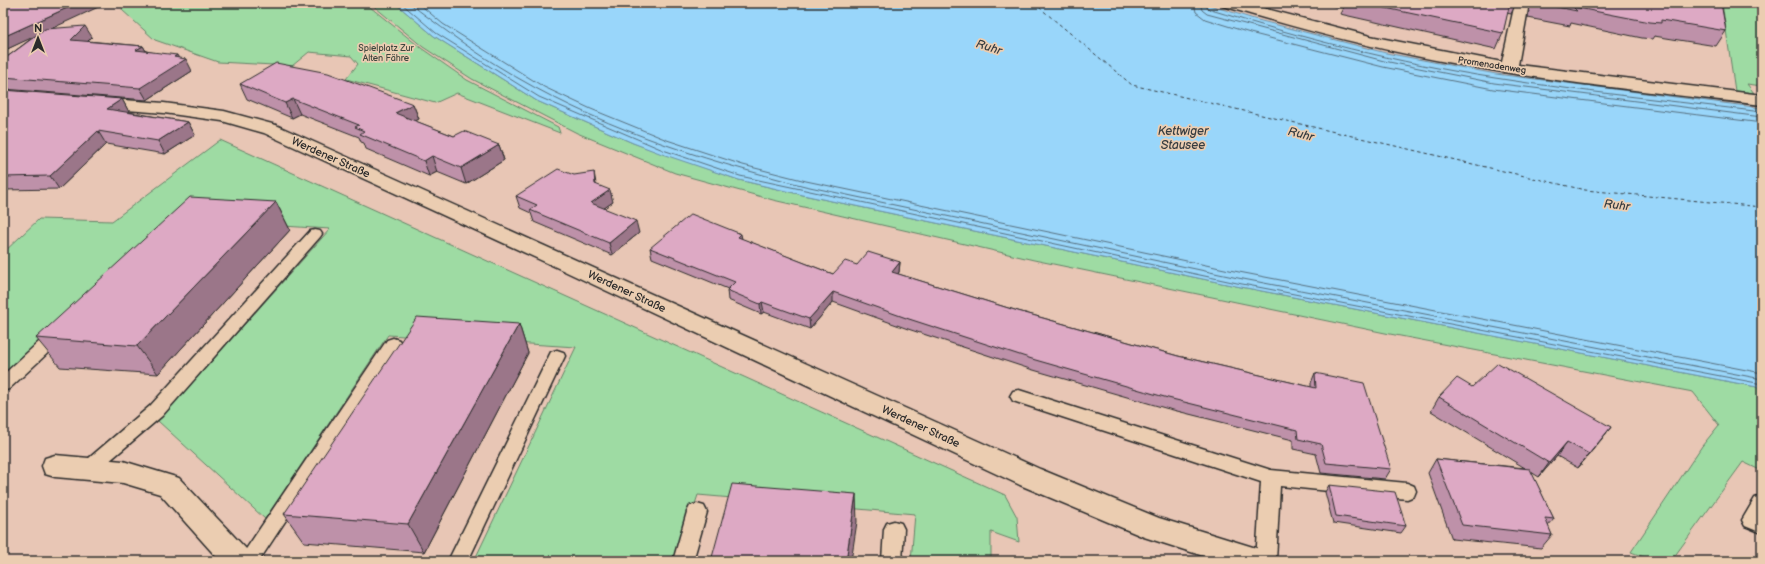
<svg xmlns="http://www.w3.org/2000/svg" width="1765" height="564" font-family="'Balsamiq Sans',sans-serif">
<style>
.green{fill:#9edba3;stroke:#648367}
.water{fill:#99d6fa;stroke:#6d92a7}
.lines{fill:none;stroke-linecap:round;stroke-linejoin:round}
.shore{stroke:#576f7e;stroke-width:1}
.ferry{stroke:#363c40;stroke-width:1;stroke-dasharray:3.5 3;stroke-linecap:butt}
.service-casing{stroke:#2b2b2b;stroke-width:3}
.minor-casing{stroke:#2b2b2b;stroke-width:3}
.secondary-casing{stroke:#2b2b2b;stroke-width:3}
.service{fill:#ebcdb1;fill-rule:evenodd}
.minor{fill:#ebcdb1;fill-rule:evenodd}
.secondary{fill:#ebcdb1;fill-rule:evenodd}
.wall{fill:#be91a9;stroke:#2b2b2b}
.shaded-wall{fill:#9b7689;stroke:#2b2b2b}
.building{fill:#dda9c4;stroke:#2b2b2b}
.labels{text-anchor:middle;stroke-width:3.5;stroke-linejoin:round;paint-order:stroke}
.far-park-label{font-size:9px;fill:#3c453d;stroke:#ebcdb1}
.far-street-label{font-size:9px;fill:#2b2b2b;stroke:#ebcdb1}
.street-label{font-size:11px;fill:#2b2b2b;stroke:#ebcdb1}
.water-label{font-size:12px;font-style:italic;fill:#363c40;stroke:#ebcdb1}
</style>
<rect width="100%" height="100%" fill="#e8c6b5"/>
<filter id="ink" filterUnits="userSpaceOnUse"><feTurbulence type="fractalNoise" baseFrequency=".025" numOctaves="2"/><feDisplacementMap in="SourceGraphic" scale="8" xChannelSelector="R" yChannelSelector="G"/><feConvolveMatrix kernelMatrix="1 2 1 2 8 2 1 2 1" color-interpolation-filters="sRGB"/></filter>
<g filter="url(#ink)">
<!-- green -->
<path class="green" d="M125,3H365L421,48L467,80L558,127L560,133L457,93L435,103L346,79L358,64L351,56L309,52L292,66L218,62L155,40L122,10Z
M370,3H395L434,36L537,101L633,143L739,180L803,195L1236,286L1762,388V471L1743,462L1671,561H1655L1631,552L1702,446L1719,425L1693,392L1390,334L1034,260L773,200L675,173L577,133L472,79L423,47Z
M1722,3H1762V86L1747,84L1754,93L1735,91Z
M220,140L1005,495L1017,517L1019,542L991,532V561H911L915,514L698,495L676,561H474L576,347L388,335L265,519L158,421L330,229L174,219L3,378V253L39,219L112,221Z"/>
<!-- water -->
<path class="water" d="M395,3H1203L1254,19L1386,53L1496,74L1762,108V388L1236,286L803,195L739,180L662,154L633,143L537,101L434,36Z"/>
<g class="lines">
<!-- shore -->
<path class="shore" d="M401,3L436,33L539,97L663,150L740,176L1237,283L1762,384
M409,3C438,25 467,47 498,66C592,125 699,159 805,186L1238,278L1762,379
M418,3L443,24L544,87L591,109L667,140L743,165L806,181L1239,272L1762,373
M1194,3L1196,12L1205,19L1250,33L1383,67L1493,89L1762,123
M1200,3L1202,10L1207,14L1384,61L1494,83L1762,117
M1205,3L1208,9C1302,38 1398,63 1495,78C1584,92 1673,101 1762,112"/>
<!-- ferry -->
<path class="ferry" d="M1034,3L1132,85L1585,190L1762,207"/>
<!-- service casing -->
<g class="service-casing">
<path id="service" d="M315,230L320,231L322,234L320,237L162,416L94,474L88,476L82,474L79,469L82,464L150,406L310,231Z
M59,327L65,329L67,333L65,337L9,389L3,391V375L53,329Z
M393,338L399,340L401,344L399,348L259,561H238L387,340Z
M557,350L563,352L565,356L468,561H448L549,356L551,352Z
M1019,390L1271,470L1407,483L1414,486L1416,491L1414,496L1407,499L1280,486L1276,561H1256L1261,482L1013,401L1010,396L1013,391Z
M1762,496V533L1745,526L1742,520L1755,498Z
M697,504L704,506L707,512L693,561H673L687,512L690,506Z
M894,521L901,523L904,529L902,561H882L884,529L887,523Z"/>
</g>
<!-- minor casing -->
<g class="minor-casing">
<path id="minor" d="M1221,3H1244L1370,36L1502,62L1515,3H1529L1518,65L1762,95V105C1660,93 1558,83 1457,64C1378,50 1300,29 1223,6Z
M55,455L123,461L179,478L249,552L254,561H220L160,494L123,483L55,477L45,474L42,466L45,458Z"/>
</g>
<!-- secondary casing -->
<g class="secondary-casing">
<path id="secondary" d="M96,98L164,103L224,111L276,125L1040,469L1159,518L1269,552L1274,561H1219L1144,537L1020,485L558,268L264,133L222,121L164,113L90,107L87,103L90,99Z"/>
</g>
<!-- service -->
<use href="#service" class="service"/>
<!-- minor -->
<use href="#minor" class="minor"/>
<!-- secondary -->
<use href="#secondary" class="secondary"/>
</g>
<!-- wall -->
<path class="wall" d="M3,3L51,28L92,37L88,41L143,46L146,51L179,58L192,71L147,100L3,89V60L36,35L3,51Z
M1320,3H1516L1511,14L1507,13L1503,33L1496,49L1340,14L1343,8Z
M1530,3H1721L1726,31L1716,46L1654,36L1652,39L1642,38L1571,23L1570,26L1528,18Z
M240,84L413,104L419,119L415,121L454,136L499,145L504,160L466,184L437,172L429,176L366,149L364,143L361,142L359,137L300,114L292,118L247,99Z
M3,90L122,99L129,112H128L188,122L195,135L165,154L106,144L59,189L3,190Z
M596,184L613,202L604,208L639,233L612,255L534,222L531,213L520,208L516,196Z
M276,202L290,230L158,374L60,367L36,338Z
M742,239L833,274L857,265L900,262L899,272L898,274L1018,311L1178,356L1311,387V383L1315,373L1391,469L1385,479L1321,473L1316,454L1293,449V440L1165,408L1030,369L908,329L833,302L810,329L764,312L761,314L728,300L727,290L728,289L652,258L650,248Z
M519,324L528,353L424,552L304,542L284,514Z
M1472,387L1611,427L1578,468L1557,456L1539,477L1531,472L1554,519L1548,526L1552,535L1541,548L1452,539L1428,473L1436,459L1525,468L1431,411L1439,397Z
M1329,485L1406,526L1401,533L1333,523L1325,492Z"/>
<!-- shaded-wall -->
<path class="shaded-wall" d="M78,3H107L3,51V37Z
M85,26L92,37L78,51L71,40Z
M143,46L150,58L136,50Z
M177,55L181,62L186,59L192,71L147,100L140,88L174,57Z
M122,99L129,112L115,121L107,109Z
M293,99L300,114L292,118L285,103Z
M413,104L419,119L401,128L395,113Z
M188,122L195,135L165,154L158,141Z
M98,131L106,144L59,189L50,176Z
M499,145L504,160L466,184L461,168Z
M432,156L437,172L429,176L424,161Z
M594,172L598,196L595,184Z
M610,190L613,202L594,215L591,203Z
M276,202L290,230L158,374L137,346Z
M636,221L639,233L612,255L609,243Z
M741,234L743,244L738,237Z
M900,262L899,272L892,282V272Z
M833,292V302L810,329L809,319Z
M762,302L764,312L761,314L760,304Z
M519,324L528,353L424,552L408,524Z
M1611,427L1601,440L1578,468L1589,454Z
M1567,442L1557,456L1539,477L1549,463Z
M856,494L857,522L851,561H846Z"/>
<!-- building -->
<path class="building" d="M3,3H78L3,37Z
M1362,3H1510L1503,33Z
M1537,3H1721L1726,31L1661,20V23L1650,22L1573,7L1577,11Z
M85,26L71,40L143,46L136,50L177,55L174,57L186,59L140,88L3,77V60L45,29Z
M276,63L328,73L413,104L395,113L454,136L464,131L499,145L461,168L432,156L424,161L360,134L364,131L355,127L359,125L293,99L285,103L240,84Z
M3,90L122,99L107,109L188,122L158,141L98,131L50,176L3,177Z
M558,169L574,175L594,172L595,184L610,190L591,203L636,221L609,243L530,210L537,205L516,196Z
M190,197L276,202L137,346L36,338Z
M691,214L741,234L738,237L833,274L845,261L857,265L868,252L900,262L892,272L1018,311L1178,356L1316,388L1315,373L1364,383L1391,469L1326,463L1321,444L1298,439L1297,430L1168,398L1032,359L909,319L833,292L809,319L762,302L760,304L727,290L735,282L650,248Z
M417,317L519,324L408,524L284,514Z
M1498,363L1611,427L1589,454L1567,442L1549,463L1439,397L1457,378L1472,387Z
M1436,459L1530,469L1554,519L1545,518L1552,535L1462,525Z
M732,484L856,494L846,561H711Z
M1329,485L1395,492L1406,526L1336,516Z"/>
</g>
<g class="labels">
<!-- far-park labels -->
<g class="far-park-label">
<text x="386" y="51">Spielplatz Zur<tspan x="386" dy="10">Alten Fähre</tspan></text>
</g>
<!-- far-street labels -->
<g class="far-street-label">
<text transform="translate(1492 65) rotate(9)" y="3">Promenadenweg</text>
</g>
<!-- street labels -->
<g class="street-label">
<text transform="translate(331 157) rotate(24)" y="4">Werdener Straße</text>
<text transform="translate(627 291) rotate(25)" y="4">Werdener Straße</text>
<text transform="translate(921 426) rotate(25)" y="4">Werdener Straße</text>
</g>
<!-- water labels -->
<g class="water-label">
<text transform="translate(989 47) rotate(17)" y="4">Ruhr</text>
<text x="1183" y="135">Kettwiger<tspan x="1183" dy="14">Stausee</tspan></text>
<text transform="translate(1301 134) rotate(14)" y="4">Ruhr</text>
<text transform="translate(1617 205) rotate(6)" y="4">Ruhr</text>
</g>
</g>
<!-- margin -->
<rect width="1765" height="564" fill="none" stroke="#ebcdb1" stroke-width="16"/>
<rect x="8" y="8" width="1749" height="548" fill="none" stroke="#2b2b2b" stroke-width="1.5" filter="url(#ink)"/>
<!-- north arrow -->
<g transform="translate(38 38)" stroke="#ebcdb1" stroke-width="3" paint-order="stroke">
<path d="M0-3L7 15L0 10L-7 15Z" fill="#2b2b2b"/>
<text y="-6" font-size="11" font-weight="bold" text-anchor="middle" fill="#2b2b2b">N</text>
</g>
</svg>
